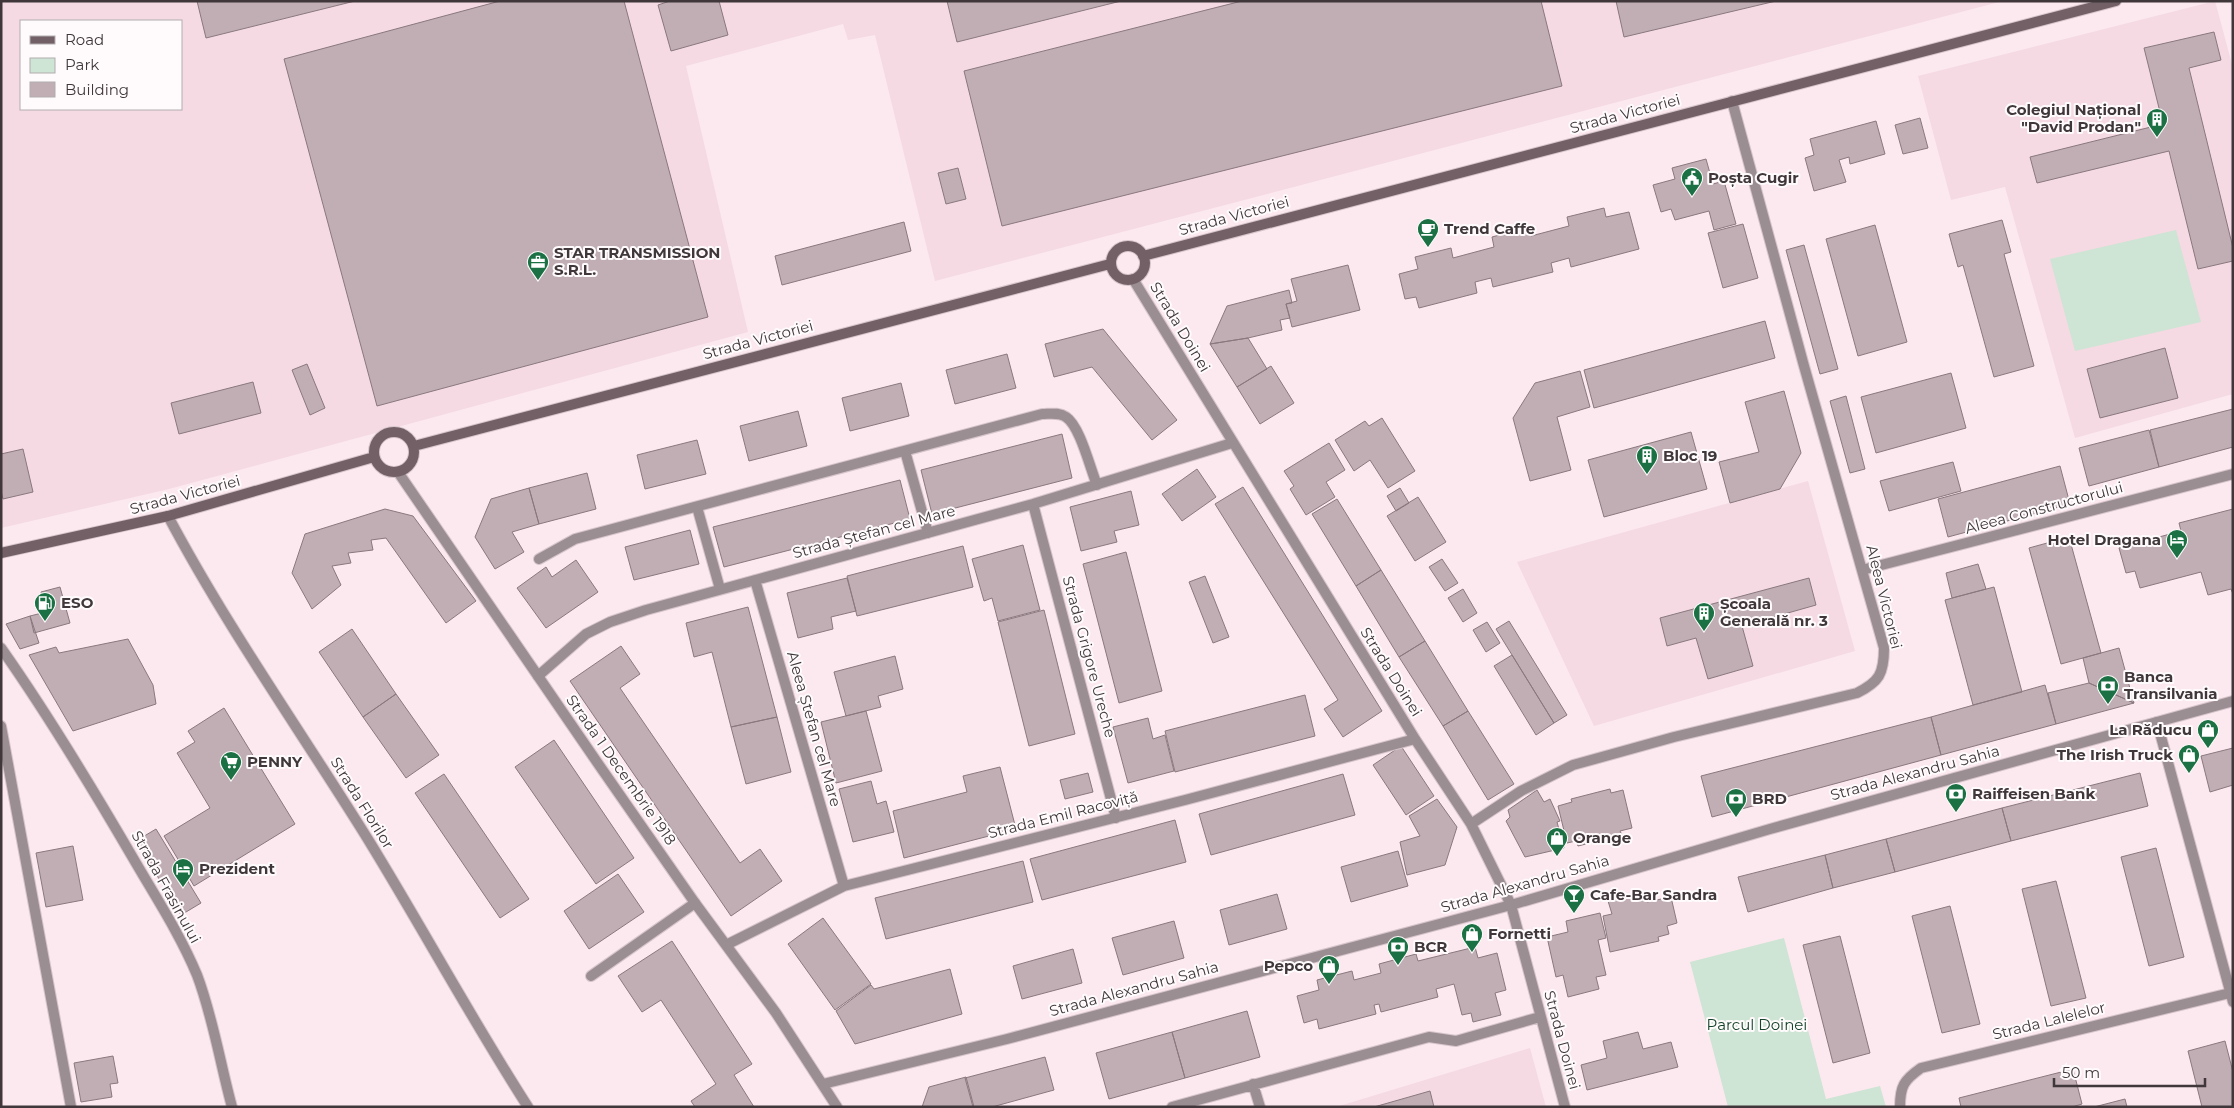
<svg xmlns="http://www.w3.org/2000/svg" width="2234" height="1108" font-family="Montserrat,sans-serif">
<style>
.built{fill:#f5dae3;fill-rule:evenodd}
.green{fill:#cee4d4}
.building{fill:#c0aeb4;stroke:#89787e}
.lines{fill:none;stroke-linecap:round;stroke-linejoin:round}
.pedestrian-casing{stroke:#d6c5cb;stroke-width:12}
.minor-casing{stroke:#d6c5cb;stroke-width:12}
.tertiary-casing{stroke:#d6c5cb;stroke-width:12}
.secondary-casing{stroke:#d6c5cb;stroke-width:12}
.pedestrian{stroke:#9b8e92;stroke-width:10}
.minor{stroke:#9b8e92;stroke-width:10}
.tertiary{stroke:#9b8e92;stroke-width:10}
.secondary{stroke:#736067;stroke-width:10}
.labels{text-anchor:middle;stroke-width:4;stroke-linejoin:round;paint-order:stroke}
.poi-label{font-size:15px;font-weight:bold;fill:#3f373a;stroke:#fffbfc;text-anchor:start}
.street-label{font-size:15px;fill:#3f373a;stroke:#fffbfc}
.park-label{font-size:15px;fill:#134329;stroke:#fffbfc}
</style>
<rect width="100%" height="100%" fill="#fce9ef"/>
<!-- built -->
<path class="built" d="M1,1H2003L935,281L875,35L848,40L843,24L686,66L748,332L169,489L1,528ZM21,21H181V109H21Z
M2215,1L2233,68V394L2075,438L2005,187L1951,200L1918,76Z
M1808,481L1855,651L1594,726L1517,562Z
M1530,1048L1546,1107H1336Z"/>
<!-- green -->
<path class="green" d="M2176,230L2201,322L2075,351L2050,259Z
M1784,938L1826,1099L1880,1086L1886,1107H1728L1690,962Z"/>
<!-- building -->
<path class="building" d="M197,1H355L206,38Z
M500,1H624L708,317L377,406L284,59Z
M670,1H719L728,35L671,51L658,5Z
M947,1H1121L957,42Z
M1242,1H1541L1562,86L1002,226L964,71Z
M1616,1H1776L1624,37Z
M2214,32L2221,60L2189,68L2233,248V261L2198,269L2169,151L2037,183L2030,157L2163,124L2144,48Z
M1920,118L1928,148L1903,154L1895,125Z
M1876,121L1885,154L1850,164L1849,157L1839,160L1846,182L1814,191L1805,158L1814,155L1810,139Z
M1706,159L1713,184L1724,181L1736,224L1714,230L1709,211L1675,220L1671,209L1661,212L1653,185L1675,179L1672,168Z
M958,168L966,199L946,204L938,173Z
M1604,208L1606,217L1629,212L1639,249L1571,267L1569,258L1551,263L1553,272L1493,287L1491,278L1475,282L1477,293L1419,308L1416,297L1405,299L1399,274L1418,269L1415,257L1451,248L1453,258L1494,247L1492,237L1529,227L1531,236L1569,226L1567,217Z
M2002,220L2011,252L2004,254L2034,366L1994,377L1963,265L1958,267L1949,234Z
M904,222L911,251L782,285L775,256Z
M1743,224L1758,278L1723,288L1708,233Z
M1875,225L1907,342L1858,356L1826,239Z
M1804,245L1838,369L1820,374L1786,250Z
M1348,265L1360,310L1292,327L1286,304L1297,301L1291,279Z
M1289,290L1292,303L1286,304L1290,318L1280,320L1282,330L1248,338L1210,344L1227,306Z
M1765,321L1775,358L1594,408L1584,370Z
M1103,329L1177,420L1152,440L1092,367L1054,377L1045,344Z
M1248,338L1267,369L1237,387L1210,344Z
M2165,348L2178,398L2100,418L2087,369Z
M1007,354L1016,388L955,404L946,370Z
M307,364L325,408L310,415L292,370Z
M1271,366L1294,403L1260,424L1237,387Z
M1580,371L1590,407L1557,417L1571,470L1530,481L1513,418L1535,383Z
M1951,373L1966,428L1876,453L1861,397Z
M253,382L261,413L179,434L171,403Z
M901,383L909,416L850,431L842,398Z
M1784,391L1801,453L1780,489L1730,503L1719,462L1759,452L1745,402Z
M1846,396L1865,469L1850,473L1830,401Z
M2233,409V447L2159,467L2150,430Z
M798,411L807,446L749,461L740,426Z
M1382,418L1415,471L1388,488L1370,460L1354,471L1335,440L1365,421L1369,426Z
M2149,430L2159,467L2089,486L2079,448Z
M1691,432L1707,489L1604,517L1588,460Z
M1062,434L1072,478L932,514L921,470Z
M697,440L706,474L645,489L637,455Z
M1329,443L1345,470L1326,482L1335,497L1306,515L1290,489L1294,486L1284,471Z
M23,449L33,492L3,499L1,491V454Z
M1953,462L1961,491L1889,511L1880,481Z
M2060,466L2070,504L1948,537L1938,499Z
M1197,469L1216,497L1182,521L1162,494Z
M587,473L596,509L539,524L529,488Z
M900,480L910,519L724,567L713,527Z
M1243,487L1382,711L1343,737L1324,709L1338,700L1215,504Z
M529,488L539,524L512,532L524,552L495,569L475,537L491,499Z
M1400,488L1409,503L1396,511L1387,496Z
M1131,491L1139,525L1114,531L1117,542L1081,551L1070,507Z
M1418,497L1446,542L1415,561L1387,516Z
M1337,499L1381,570L1356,586L1312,514Z
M385,509L413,516L476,601L446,623L386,538L371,540L373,550L348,553L351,563L332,566L341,585L312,609L292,573L305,534Z
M2233,509V594L2231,589L2208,595L2201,572L2140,588L2135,571L2126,573L2119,548L2181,531L2179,523Z
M690,530L699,564L634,580L625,547Z
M2069,537L2101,653L2061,664L2029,548Z
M1023,545L1040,610L998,621L992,598L984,601L972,559Z
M963,546L973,587L857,616L847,576Z
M1126,552L1162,691L1119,703L1083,564Z
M1442,559L1458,583L1445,591L1429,567Z
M576,560L598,592L546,628L517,588L546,567L552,577Z
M1978,564L1986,589L1952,598L1946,573Z
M1381,570L1425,641L1399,657L1356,586Z
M1205,576L1229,637L1213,643L1189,582Z
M847,578L856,611L831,617L833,629L798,638L787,593Z
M1809,578L1816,605L1742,626L1753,666L1708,679L1696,638L1667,646L1660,618Z
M60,587L70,623L34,633L30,616L46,612L41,592Z
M1994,587L2022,692L1973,705L1945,600Z
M1463,589L1477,613L1463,622L1448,598Z
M748,607L777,717L731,727L712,652L694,657L686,623Z
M1044,610L1075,734L1029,746L998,622Z
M30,616L39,643L20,649L6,624Z
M1509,621L1567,715L1554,723L1496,629Z
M1487,622L1500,643L1486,652L1473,630Z
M352,629L396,694L363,717L319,652Z
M128,639L153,685L156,704L73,731L29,655L56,647L59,653Z
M1425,641L1468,711L1443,726L1399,657Z
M621,646L640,674L620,688L740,863L760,849L782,881L731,916L570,681Z
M2119,648L2134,703L2089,683L2083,658Z
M1512,655L1554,723L1536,735L1494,666Z
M895,656L903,689L878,696L881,707L846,716L834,672Z
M2089,683L2134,703L2056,724L2048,693Z
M2045,685L2056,724L1941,755L1931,717Z
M396,694L439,755L406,778L363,717Z
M1305,695L1315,736L1175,772L1165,731Z
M224,708L295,824L194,886L164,836L210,808L177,753L195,742L188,731Z
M866,711L882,771L836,783L821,722Z
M1468,711L1514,784L1488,800L1443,726Z
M777,717L791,772L746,784L731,727Z
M1931,717L1941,755L1712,817L1701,776Z
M1148,718L1153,739L1165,735L1174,771L1128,783L1113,727Z
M554,740L634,858L596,884L515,767Z
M1401,746L1434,796L1406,815L1373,765Z
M2233,748V785L2210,792L2201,756Z
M1000,767L1016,829L904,858L893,811L967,792L963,776Z
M1088,773L1093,792L1065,799L1060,780Z
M2140,773L2148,806L2011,841L2002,808Z
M444,774L529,899L500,918L415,793Z
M1343,774L1355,815L1211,855L1199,814Z
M871,781L877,804L886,801L894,832L853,842L839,789Z
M1610,789L1611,793L1623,790L1632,828L1620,831L1622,835L1578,846L1576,841L1567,843L1558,806L1572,802L1571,799Z
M1537,790L1544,802L1550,799L1560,821L1557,822L1564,848L1525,857L1506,821L1510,817L1508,810Z
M1437,799L1457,827L1445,865L1407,875L1400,842L1420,836L1409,816Z
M2002,808L2011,841L1895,872L1886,839Z
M1175,820L1186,862L1042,900L1030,859Z
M156,829L201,903L181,915L136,841Z
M1886,839L1895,872L1833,888L1825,855Z
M73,846L83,900L46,907L36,853Z
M2156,848L2184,957L2149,966L2121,857Z
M1398,851L1408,886L1351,902L1341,867Z
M1825,855L1833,888L1748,912L1738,877Z
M1023,861L1033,902L886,939L875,898Z
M618,874L644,912L589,949L564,911Z
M2056,881L2086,998L2051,1006L2022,889Z
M1645,893L1647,902L1671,897L1677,923L1667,926L1669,934L1658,937L1659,941L1610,952L1603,916L1612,914L1608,901Z
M1277,894L1287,929L1229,945L1220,910Z
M1950,906L1980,1024L1942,1033L1912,916Z
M1600,913L1606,938L1598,940L1606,975L1596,977L1599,989L1568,997L1563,975L1556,977L1547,937L1568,932L1566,921Z
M823,918L871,984L835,1010L788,944Z
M1174,921L1184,958L1123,975L1112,938Z
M1840,936L1870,1053L1833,1063L1803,945Z
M672,941L752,1064L734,1075L754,1107H695L691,1101L716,1084L661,1000L642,1012L618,976Z
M1475,947L1478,958L1497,953L1506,990L1495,993L1501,1015L1473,1022L1471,1013L1462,1015L1454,984L1436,989L1438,997L1381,1012L1379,1004L1374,1005L1376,1014L1319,1029L1317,1019L1304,1023L1297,996L1319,990L1317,980L1352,971L1354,980L1381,973L1379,964L1416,954L1418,961Z
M1073,949L1082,983L1022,999L1013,966Z
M950,969L962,1014L855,1044L836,1011L871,985L874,989Z
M1247,1011L1260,1057L1185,1078L1172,1032Z
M1172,1032L1185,1078L1109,1099L1096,1053Z
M1638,1032L1643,1049L1671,1042L1678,1067L1587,1090L1581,1065L1607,1058L1603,1041Z
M2225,1041L2233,1072V1107H2202L2188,1051Z
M113,1056L118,1083L110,1084L112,1097L81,1102L74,1063Z
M1045,1057L1054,1090L992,1107H973L965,1078Z
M2073,1069L2082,1104L2072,1107H1961L1959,1098Z
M966,1077L974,1107H922L929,1087Z
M1430,1091L1434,1107H1374Z
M2125,1099L2127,1107H2094Z"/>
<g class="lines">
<!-- pedestrian casing -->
<g class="pedestrian-casing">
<path id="pedestrian" d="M823,1084L1007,1039L1511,905L1770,829L2157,722"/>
</g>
<!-- minor casing -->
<g class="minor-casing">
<path id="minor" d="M1133,279L1415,739L1471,824L1511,905L1565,1107
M905,451L928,533
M1033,504L1116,818
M697,507L720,589
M168,516C228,629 302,733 369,841C423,929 472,1020 528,1107
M539,559L575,539L1042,414C1050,414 1059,412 1066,417C1080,426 1090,468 1097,485
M1862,570L2233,474
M755,580L844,886
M1,648C49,716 91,786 133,858C155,896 180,934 197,975C213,1017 220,1063 232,1107
M538,676L586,634L610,622L646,610L1033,504L1232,443
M1,726L71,1107
M1471,824L1521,791L1573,765L1674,737L1857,693C1879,682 1884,674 1884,648L1804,366L1732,101
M728,944L844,886L1185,800L1415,739
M591,976L695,903
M1253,1084L1260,1107
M1172,1107L1429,1037L1456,1041L1540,1017
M1900,1107C1900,1086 1904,1080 1921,1068L2230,993"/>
</g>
<!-- tertiary casing -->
<g class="tertiary-casing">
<path id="tertiary" d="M398,472L599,765L695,903L776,1013L837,1107
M2233,701L2157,722L2233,1002"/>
</g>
<!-- secondary casing -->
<g class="secondary-casing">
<path id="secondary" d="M1111 263a17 17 0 1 1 34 0a17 17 0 1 1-34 0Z
M1143,256L2116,1
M374 452a20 20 0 1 1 40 0a20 20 0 1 1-40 0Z
M414,446L1110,264
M1,553L168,516L374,457"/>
</g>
<!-- pedestrian -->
<use href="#pedestrian" class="pedestrian"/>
<!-- minor -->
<use href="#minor" class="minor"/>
<!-- tertiary -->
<use href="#tertiary" class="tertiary"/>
<!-- secondary -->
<use href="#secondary" class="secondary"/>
</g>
<!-- icons -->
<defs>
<g id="building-pin" transform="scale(1.125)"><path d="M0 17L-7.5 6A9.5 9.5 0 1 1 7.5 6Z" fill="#1b7144" stroke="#fffbfc"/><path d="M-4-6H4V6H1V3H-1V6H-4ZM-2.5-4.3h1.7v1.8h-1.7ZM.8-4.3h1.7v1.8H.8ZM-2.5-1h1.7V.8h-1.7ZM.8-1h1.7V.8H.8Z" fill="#fff"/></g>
<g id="civic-pin" transform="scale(1.125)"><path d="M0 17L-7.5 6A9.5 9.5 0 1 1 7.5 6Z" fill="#1b7144" stroke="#fffbfc"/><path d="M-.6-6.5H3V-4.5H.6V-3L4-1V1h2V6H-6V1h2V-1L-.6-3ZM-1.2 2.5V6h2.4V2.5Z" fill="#fff"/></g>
<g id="cafe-pin" transform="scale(1.125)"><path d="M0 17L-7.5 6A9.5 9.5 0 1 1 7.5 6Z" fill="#1b7144" stroke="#fffbfc"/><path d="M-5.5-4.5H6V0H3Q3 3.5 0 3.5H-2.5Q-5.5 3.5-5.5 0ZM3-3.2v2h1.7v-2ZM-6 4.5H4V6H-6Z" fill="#fff"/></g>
<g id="office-pin" transform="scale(1.125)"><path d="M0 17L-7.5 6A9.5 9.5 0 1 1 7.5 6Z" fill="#1b7144" stroke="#fffbfc"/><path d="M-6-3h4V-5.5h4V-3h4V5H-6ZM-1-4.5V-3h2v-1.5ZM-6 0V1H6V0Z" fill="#fff"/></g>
<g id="hotel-pin" transform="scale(1.125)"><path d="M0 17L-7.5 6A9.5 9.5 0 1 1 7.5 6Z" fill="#1b7144" stroke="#fffbfc"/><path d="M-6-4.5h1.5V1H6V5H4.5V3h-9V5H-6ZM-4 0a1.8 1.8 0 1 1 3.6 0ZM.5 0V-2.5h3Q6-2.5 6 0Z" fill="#fff"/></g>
<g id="fuel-pin" transform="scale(1.125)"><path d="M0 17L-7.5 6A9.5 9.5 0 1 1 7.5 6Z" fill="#1b7144" stroke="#fffbfc"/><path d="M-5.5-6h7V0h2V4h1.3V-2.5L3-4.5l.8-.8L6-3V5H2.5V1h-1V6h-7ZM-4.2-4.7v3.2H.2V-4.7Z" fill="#fff"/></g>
<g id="bank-pin" transform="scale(1.125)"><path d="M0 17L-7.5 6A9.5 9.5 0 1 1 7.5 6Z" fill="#1b7144" stroke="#fffbfc"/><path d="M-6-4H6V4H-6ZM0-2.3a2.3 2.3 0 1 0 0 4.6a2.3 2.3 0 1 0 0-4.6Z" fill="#fff"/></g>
<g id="shop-pin" transform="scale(1.125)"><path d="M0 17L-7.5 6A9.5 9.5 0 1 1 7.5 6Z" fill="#1b7144" stroke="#fffbfc"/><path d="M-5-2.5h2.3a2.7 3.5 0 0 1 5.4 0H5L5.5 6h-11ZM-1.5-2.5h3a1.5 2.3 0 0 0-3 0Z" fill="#fff"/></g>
<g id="supermarket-pin" transform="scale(1.125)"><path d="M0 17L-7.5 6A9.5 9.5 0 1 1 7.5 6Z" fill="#1b7144" stroke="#fffbfc"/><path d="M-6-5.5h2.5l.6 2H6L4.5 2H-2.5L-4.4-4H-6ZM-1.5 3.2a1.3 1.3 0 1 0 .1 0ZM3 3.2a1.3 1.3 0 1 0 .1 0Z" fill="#fff"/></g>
<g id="bar-pin" transform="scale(1.125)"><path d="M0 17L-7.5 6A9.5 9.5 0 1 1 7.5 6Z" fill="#1b7144" stroke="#fffbfc"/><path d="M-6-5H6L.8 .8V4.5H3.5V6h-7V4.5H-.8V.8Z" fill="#fff"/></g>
</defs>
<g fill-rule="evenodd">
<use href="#building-pin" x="2157" y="119"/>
<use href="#civic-pin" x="1692" y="178"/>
<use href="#cafe-pin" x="1428" y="229"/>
<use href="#office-pin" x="538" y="262"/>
<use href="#building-pin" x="1647" y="456"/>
<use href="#hotel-pin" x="2177" y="540"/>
<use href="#fuel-pin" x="45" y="603"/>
<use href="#building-pin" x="1704" y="613"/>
<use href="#bank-pin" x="2108" y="686"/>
<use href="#shop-pin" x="2208" y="730"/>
<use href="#shop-pin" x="2189" y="755"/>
<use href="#supermarket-pin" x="231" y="762"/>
<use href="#bank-pin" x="1956" y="794"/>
<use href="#bank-pin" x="1736" y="799"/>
<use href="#shop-pin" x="1557" y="838"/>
<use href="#hotel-pin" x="183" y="869"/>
<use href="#bar-pin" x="1574" y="895"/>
<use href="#shop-pin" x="1472" y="934"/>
<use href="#bank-pin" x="1398" y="947"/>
<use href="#shop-pin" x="1329" y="966"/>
</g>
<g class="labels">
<!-- poi labels -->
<g class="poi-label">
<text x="2141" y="115" text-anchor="end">Colegiul Național<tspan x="2141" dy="17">"David Prodan"</tspan></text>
<text x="1708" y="183">Poșta Cugir</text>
<text x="1444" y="234">Trend Caffe</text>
<text x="554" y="258">STAR TRANSMISSION<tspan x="554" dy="17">S.R.L.</tspan></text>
<text x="1663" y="461">Bloc 19</text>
<text x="2161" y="545" text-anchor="end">Hotel Dragana</text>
<text x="61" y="608">ESO</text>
<text x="1720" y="609">Școala<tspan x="1720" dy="17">Generală nr. 3</tspan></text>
<text x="2124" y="682">Banca<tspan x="2124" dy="17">Transilvania</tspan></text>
<text x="2192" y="735" text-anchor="end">La Răducu</text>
<text x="2173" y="760" text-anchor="end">The Irish Truck</text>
<text x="247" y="767">PENNY</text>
<text x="1972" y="799">Raiffeisen Bank</text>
<text x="1752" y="804">BRD</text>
<text x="1573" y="843">Orange</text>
<text x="199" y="874">Prezident</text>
<text x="1590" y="900">Cafe-Bar Sandra</text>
<text x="1488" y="939">Fornetti</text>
<text x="1414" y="952">BCR</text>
<text x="1313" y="971" text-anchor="end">Pepco</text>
</g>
<!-- street labels -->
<g class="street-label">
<text transform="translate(1625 114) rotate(-15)" y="5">Strada Victoriei</text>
<text transform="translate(1234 216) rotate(-15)" y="5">Strada Victoriei</text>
<text transform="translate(1180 327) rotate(59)" y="5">Strada Doinei</text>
<text transform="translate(758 340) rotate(-15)" y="5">Strada Victoriei</text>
<text transform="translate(185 495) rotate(-15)" y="5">Strada Victoriei</text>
<text transform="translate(2044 508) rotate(-15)" y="5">Aleea Constructorului</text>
<text transform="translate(874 532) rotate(-15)" y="5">Strada Ștefan cel Mare</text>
<text transform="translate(1884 597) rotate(76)" y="5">Aleea Victoriei</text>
<text transform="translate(1089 657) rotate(75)" y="5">Strada Grigore Ureche</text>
<text transform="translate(1391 672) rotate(58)" y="5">Strada Doinei</text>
<text transform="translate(814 729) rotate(74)" y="5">Aleea Ștefan cel Mare</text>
<text transform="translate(621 770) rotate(55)" y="5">Strada 1 Decembrie 1918</text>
<text transform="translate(1915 773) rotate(-15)" y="5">Strada Alexandru Sahia</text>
<text transform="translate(362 803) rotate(58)" y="5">Strada Florilor</text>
<text transform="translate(1063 815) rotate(-14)" y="5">Strada Emil Racoviță</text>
<text transform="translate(1525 884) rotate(-16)" y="5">Strada Alexandru Sahia</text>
<text transform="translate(166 887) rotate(61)" y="5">Strada Frasinului</text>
<text transform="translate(1134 989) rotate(-15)" y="5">Strada Alexandru Sahia</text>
<text transform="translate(2049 1021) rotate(-14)" y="5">Strada Lalelelor</text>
<text transform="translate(1562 1040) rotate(75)" y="5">Strada Doinei</text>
</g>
<!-- park labels -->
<g class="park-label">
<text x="1757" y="1030">Parcul Doinei</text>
</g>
</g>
<!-- border -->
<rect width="2234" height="1108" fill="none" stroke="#3f373a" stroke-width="5"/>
<!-- legend -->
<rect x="20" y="20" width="162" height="90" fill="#fffbfc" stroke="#b2adae"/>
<rect x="30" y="36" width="25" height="8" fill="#736067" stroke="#b2adae"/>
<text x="65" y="45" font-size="15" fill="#3f373a">Road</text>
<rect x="30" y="58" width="25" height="15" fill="#cee4d4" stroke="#b2adae"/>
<text x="65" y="70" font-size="15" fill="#3f373a">Park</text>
<rect x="30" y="82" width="25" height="15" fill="#c0aeb4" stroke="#b2adae"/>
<text x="65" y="95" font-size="15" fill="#3f373a">Building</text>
<!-- scale -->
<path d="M2054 1078v8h151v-8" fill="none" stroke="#3f373a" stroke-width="2.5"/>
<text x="2062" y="1078" font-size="15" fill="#3f373a" stroke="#fffbfc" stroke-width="4" paint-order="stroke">50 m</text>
</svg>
